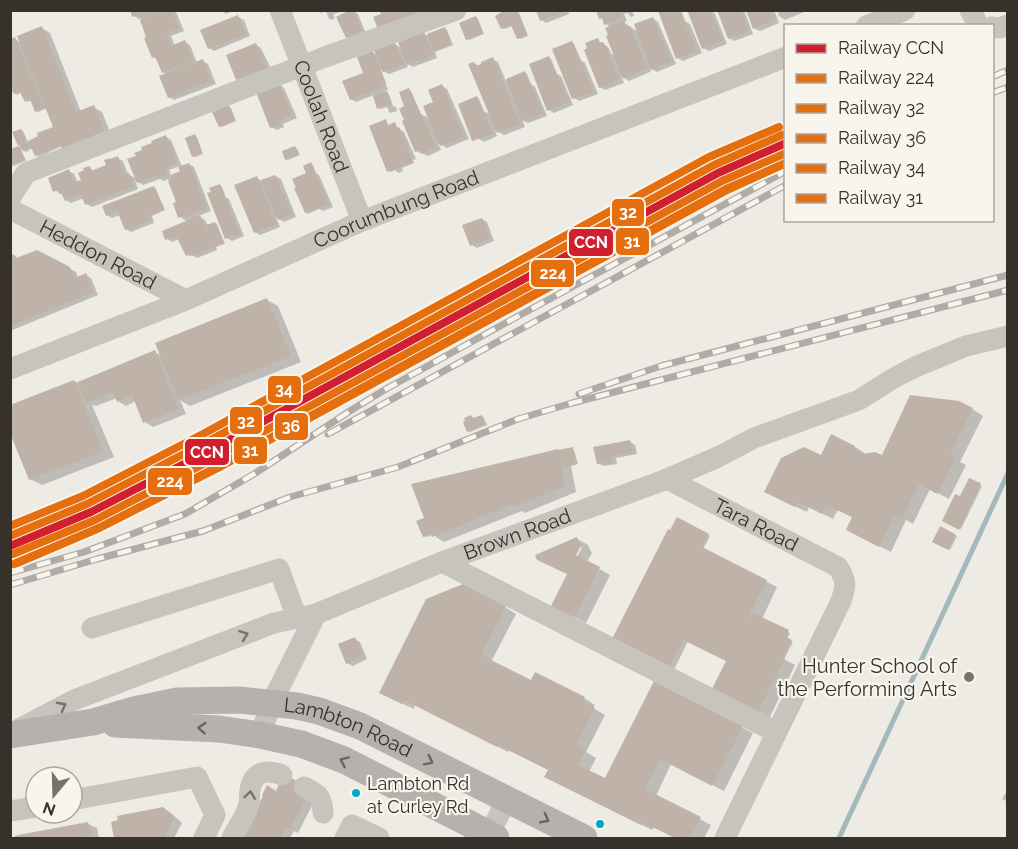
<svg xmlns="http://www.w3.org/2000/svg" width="1018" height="849" font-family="Raleway,sans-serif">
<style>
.shadow{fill:#0003;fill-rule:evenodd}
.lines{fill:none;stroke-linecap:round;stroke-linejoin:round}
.stream{stroke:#a3b9bb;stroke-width:5}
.building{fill:#bfb2a8}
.minor{stroke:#c7c3bd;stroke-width:21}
.major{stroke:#b6b1ac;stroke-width:27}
.rail-casing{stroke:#afaca8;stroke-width:7}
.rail{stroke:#f8f5ed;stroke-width:4.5;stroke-dasharray:14;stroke-linecap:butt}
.rail-1-casing{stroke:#f8f5ed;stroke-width:12}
.rail-2-casing{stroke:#f8f5ed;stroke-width:12}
.rail-3-casing{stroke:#f8f5ed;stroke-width:12}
.rail-4-casing{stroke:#f8f5ed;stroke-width:12}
.rail-5-casing{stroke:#f8f5ed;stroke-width:12}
.rail-6-casing{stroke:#f8f5ed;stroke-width:12}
.rail-1{stroke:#d11f2f;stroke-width:8}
.rail-2{stroke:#e56e0f;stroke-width:8}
.rail-3{stroke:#e56e0f;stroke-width:8}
.rail-4{stroke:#e56e0f;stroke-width:8}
.rail-5{stroke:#e56e0f;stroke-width:8}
.rail-6{stroke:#e56e0f;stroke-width:8}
.oneway{stroke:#78736d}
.oneway2{stroke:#6a645f}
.poi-dot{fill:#77726c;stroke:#f8f5ed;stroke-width:2}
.bus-dot{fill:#00a9ce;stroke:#f8f5ed;stroke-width:2}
.labels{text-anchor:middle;stroke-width:4.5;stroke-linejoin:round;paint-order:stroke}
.bus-label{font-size:18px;fill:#37312b;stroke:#f8f5ed;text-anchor:start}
.street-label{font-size:20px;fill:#37312b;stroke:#f8f5ed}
.poi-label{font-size:20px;fill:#37312b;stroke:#f8f5ed;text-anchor:end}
.line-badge{stroke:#f8f5ed;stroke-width:2}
.badge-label{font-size:16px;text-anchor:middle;font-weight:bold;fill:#fff}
</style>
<rect width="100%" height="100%" fill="#eeebe4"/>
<!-- shadow -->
<path class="shadow" d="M131,10H174L176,12L184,31L171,36L175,46L185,42L190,45L197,63L203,61L208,64L216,84L174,100L169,97L167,75L163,72L158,60L153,57L148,38L141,19H139L134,16Z
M221,10H235L226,14Z
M317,10H341V12L333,14L335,18L332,20L329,19L326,11L321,13Z
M509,10H518L528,36L520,39L518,38L513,26L504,29L502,28Z
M537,10H568L569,14L546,23L541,20Z
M598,10H632L634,16L631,17L628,13L624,14L627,21L623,22L638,32L652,18L658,22L676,64L657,72L650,68L651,71L650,72L629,81L621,76L624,83L605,90L600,87L597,40L608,47L612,55L614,53L611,27L606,24L604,20L601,18Z
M663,10H681L685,21L690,24L702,53L683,61L678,58Z
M688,10H711L715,14L727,44L709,51L703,48Z
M718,10H744L753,34L734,41L729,38Z
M748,10H774L779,23L760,31L754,28Z
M777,10H803L804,12L785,20L779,16Z
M353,11L358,14L366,34L352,40L347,37Z
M238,17L244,20L250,36L214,51L209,48Z
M476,18L478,19L484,34L469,40L467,39Z
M42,28L50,33L81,112L93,107L102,112L112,137L62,146L39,157L36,155L33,148L26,152L21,149L26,161L13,166L10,164V151L20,147L14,133L21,130L23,131L28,142L40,137L55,128L47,108L38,112L36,111L32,100L28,102L26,100L22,92L17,95L15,93V39L21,43Z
M445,29L447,30L453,45L435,52L437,58L413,67L406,63L408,67L389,74L381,70L388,90L385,91L389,94L393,106L396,107L397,111L391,113L389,112L387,107L381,109L379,108L374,95L356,102L351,99L366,74L373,53L378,55L395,44L401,48L424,34L428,36Z
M572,42L574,44L581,60L585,63L598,94L579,101L574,98Z
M256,45L261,48L272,71L243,82L237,79Z
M549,58L551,59L557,74L561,76L573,105L554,113L549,110Z
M492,59L498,62L506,81L524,73L527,74L531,84L535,87L547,116L528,123L522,120L525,127L504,135L495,130L497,136L484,142L479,139L477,98L479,99L484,111L491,115L474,63L479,66Z
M279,84L284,88L297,118L283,124L284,127L277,130L271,127Z
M442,86L447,89L469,139L447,148L438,143L441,150L428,156L416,151L407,121L406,107L409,90L411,91L421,114L430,119Z
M229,107L231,108L236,121L222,127L220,126Z
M386,121L389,126L395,124L398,128L404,132L416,159L413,160L414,163L402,168L403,171L399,173L395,170L391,172L389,171Z
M194,136L197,137L203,154L195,157L193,156Z
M166,137L171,140L182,167L189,164L194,167L211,211L198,216L205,220L208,226L215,223L217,224L225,244L216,247L217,250L197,258L192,255L189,256L187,254L179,239L172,242L167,239L188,222L180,217L178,203L168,179L164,181L160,179L143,185L135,180L138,189L92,207L87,204L84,198L71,203L66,200L64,195L54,190L69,171L74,174L78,183L83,181L89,168L95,171L108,166L117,158L123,161L128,174L137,179L138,157ZM180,166L182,172L171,176L169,170Z
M295,147L297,149L300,155L288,160L286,159Z
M311,164L313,165L316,173L319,175L333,207L323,211L319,209L308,214L306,212Z
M275,176L281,179L296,217L284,222L276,217L280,227L260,235L255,232L256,178L262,181Z
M219,185L222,187L225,195L224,196L229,199L244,236L232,241L227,238Z
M154,187L156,189L165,210L152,216L154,223L131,232L126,229L120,215L112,218L107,215Z
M482,219L487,222L494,241L477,248L472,245Z
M37,251L76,272L78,278L86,275L91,278L98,295L10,331V253L16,256L17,259Z
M267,300L278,306L301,362L190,406L180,400L186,414L153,427L145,422L136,401L126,406L118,401L117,398L96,406L92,405L114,457L42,485L30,479L74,381L79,383L155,352L162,356Z
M972,409L983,416L960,462L966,465L949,499L930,489L913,524L906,520L891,552L858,536L854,518L838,510L833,519L809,507L807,512L777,498L821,457L832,436L855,447L866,454L865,455L882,457Z
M481,416L484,418L487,425L470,432L468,431L471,417L473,418Z
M630,442L635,445L637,454L616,458L617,464L603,466L598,463Z
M572,449L574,450L578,464L571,466L576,492L525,513L522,511L444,542L433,535L426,537L424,536L427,521L413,485Z
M970,480L982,486L961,529L944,521L961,498Z
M677,519L710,536L703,549L777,587L762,619L790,633L787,639L793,642L784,659L795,665L769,719L724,697L728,661L688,641L674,670L625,645L670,532Z
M941,528L957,536L950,550L934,542Z
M577,539L588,545L592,553L587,562L610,575L586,623L564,612L568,574ZM579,547H582L574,563L572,561Z
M505,607L516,614L491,662L531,682L584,698L595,705L593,708L605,715L586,752L596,758L589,772L605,780L654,683L753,733L724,791L671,764L656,796L711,825L704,838H676L654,827L652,830L557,783L549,770L509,750L508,752L415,705L414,709L392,699Z
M354,639L360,642L367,659L353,666L347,663Z
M1008,789V802L1002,799Z
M265,795L316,798L298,833L294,831L290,838H244Z
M163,808L171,813L182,823L174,838H115L113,823Z
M88,824L97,828L99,838H15Z"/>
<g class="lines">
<!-- stream -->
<path class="stream" d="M839,838L1008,473"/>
</g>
<!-- building -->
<path class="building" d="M130,10H159V11L140,18L139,15L132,17Z
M163,10H172L179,28L166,33L171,46L185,40L193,61L162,73L155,56L152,58L144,38L146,37L140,20Z
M350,10H353L362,31L346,38L336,17Z
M379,10H418L419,13L378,29L373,17L381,14Z
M505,10H517L527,35L517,39L511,25L501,29L495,16Z
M536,10H565V11L540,21Z
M596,10H620L622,18L604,25L602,18L599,19Z
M659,10H680L697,51L676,59L658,11Z
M687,10H710L723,41L702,49Z
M717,10H741L749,31L728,39Z
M746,10H770L774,20L753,29Z
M238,15L246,34L208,49L200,30Z
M476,16L483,33L466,40L459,23Z
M653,17L671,61L651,70L634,24Z
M624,20L627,28L630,26L647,68L623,79L606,36L608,35L605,28Z
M42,26L76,112L94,105L104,132L62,149L60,145L35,156L28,141L38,136L37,133L53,127L17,36Z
M445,27L451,44L434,51L427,34Z
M424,32L433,55L407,65L398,42Z
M15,37L44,108L35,112L30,99L25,102L20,92L14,94L10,87V39Z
M598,38L600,43L603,42L606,47L619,80L599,88L584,50L587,48L585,43Z
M572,41L594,92L572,99L552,49Z
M256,43L267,68L236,80L226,55Z
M395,43L404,64L383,72L374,50Z
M373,51L386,83L382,85L383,87L350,100L342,81L363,73L357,57Z
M549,56L569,102L547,111L529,64Z
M493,57L520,124L497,133L468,64L474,62L476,66L481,64V62Z
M203,59L211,81L168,98L159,76Z
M525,71L543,113L522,121L506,79Z
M279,83L292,115L278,121L280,124L270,128L256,92Z
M442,84L464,137L440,146L439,143L438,144L423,106L433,102L428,90Z
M409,88L436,147L421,154L420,150L415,152L402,121L404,120L399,109L404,106L399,92Z
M387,91L391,104L377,109L373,96Z
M477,96L493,134L472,141L458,104Z
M229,105L235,120L219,127L212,112Z
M386,119L388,125L395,122L397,128L399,127L413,162L387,172L369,126Z
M21,129L29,148L23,151L20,145L18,146L12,132Z
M195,134L202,153L192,157L185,138Z
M166,135L177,163L164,168L167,175L157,179L156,176L137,183L127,159L136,156L134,153L142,150L141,147L152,143L151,141Z
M19,146L24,160L10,165V149Z
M295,146L299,154L285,160L282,151Z
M118,156L125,174L129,173L134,186L85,205L81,194L65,201L61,193L59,194L58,190L53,192L48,178L69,169L74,182L81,180L78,173L84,170L83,168L90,166L91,171L106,165L104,160L110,158V159Z
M311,162L328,204L305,213L294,188H296L292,179L306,173L303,166Z
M189,163L207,208L186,217L185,215L178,218L173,203L176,202L168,181L172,179L171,175L180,171L178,167Z
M275,175L292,214L278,220L261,180Z
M257,176L276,224L254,233L234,185Z
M220,184L240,234L225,239L207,193L211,192L209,188Z
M154,186L164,209L148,216L150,220L125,230L117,211L106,216L102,206Z
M200,215L207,232L209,231L206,225L215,222L224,243L191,256L190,254L186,256L176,236L165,240L162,231Z
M482,218L490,238L470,246L462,225Z
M37,250L70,267L75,278L86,273L93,292L10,326V251L14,259Z
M267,298L291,356L178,400L155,343Z
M155,350L178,409L143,423L132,395L117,402L113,392L86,403L78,382Z
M74,380L103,451L29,480L10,433V405Z
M910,395L959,401L973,408L950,454L956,457L937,494L919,484L902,519L895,515L879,547L846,530L852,517L826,505L822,514L798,502L795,507L764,492L781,458L804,447L821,455L831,434L855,446L854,449L863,454L875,452L882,455Z
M471,415L473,418L482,415L485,424L467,432L463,422L465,421L464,418Z
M630,440L633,452L612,456L613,462L597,464L593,447Z
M573,447L576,464L563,467L559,454L565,486L513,507L512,504L432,537L431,534L423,537L416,521L424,518L411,484L558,449V450Z
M969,478L981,483L959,530L942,521L955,494L960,496Z
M677,517L709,534L702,547L767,580L748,617L750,618L753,613L789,630L786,637L792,640L783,656L785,658L757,714L711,691L726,661L683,640L669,668L612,639L668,529L670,530Z
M940,526L955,534L948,550L932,542Z
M577,537L581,546L576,555L600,567L574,618L551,606L567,574L537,560L535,555Z
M463,584L506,606L481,655L531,680L535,672L585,697L583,701L595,708L576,745L586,750L578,765L605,778L654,681L743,726L712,786L660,759L645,789L701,817L690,838H675L642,822L641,825L544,777L548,770L498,745L497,747L404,700L402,704L379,693L426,599Z
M355,637L363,656L346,664L338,644Z
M283,774L305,785L309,792L290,829L285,827L280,838H242L263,796L262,795L267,785L276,791Z
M163,807L174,817L164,838H114L111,822L118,820L117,816Z
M88,822L92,834L80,838H11L18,835Z"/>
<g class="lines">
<!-- minor -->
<g class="minor">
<path id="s1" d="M280,10L362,221"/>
<path d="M970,10L979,26"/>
<path d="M866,26L905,10"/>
<path d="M992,27L999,28L1008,25"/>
<path d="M10,198L26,173L325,57L456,10"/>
<path id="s2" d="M10,209L186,300"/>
<path id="s3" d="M10,369L186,300L362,221L786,57"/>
<path id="s4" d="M667,479L838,567C847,581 846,586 841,601L725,838"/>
<path d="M442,562L776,732"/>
<path d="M92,628L279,569L297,618"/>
<path id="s5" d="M19,729L74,700L274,623L316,614L442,562L667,479L718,457L754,438L859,400L892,379L915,367L966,346L1008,336"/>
<path d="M260,735L272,702L316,614"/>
<path d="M304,787C318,794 322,796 323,813"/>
<path d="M72,800L197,777L215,815L204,838"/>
<path d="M10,811L36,807"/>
<path d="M232,838C237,828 246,816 249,804C250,800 249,795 250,790C253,771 267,769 282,775"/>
<path d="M345,838L352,825L379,838"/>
<path d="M487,838L507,800"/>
</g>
<!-- major -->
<g class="major">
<path d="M115,724L219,729L260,735L301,744L344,760L466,822L496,838"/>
<path id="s6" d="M10,735L93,722L134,710L177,701L239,700L297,706L319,711L360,726L584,838"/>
</g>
<!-- rail casing -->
<g class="rail-casing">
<path id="rail" d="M992,77L1008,70
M992,93L1008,87
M579,394L661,366L1008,275
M328,434L786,185
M10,573L84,552L185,514L254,474L353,409L386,389L511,320L786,171
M10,585L97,559L203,531L290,497L398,467L518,419L572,403L1008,290"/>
</g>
<!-- rail -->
<use href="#rail" class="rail"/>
<!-- rail-1 casing -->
<g class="rail-1-casing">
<path id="rail-1" d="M10,546L91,512L211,450L718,173L786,143"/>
</g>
<!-- rail-2 casing -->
<g class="rail-2-casing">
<path id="rail-2" d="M13,554L95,520L215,458L722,181L786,153"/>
</g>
<!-- rail-3 casing -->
<g class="rail-3-casing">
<path id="rail-3" d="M10,536L87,504L207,442L714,165L782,135"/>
</g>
<!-- rail-4 casing -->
<g class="rail-4-casing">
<path id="rail-4" d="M17,563L99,528L219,466L726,189L786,163"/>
</g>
<!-- rail-5 casing -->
<g class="rail-5-casing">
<path id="rail-5" d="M10,526L83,496L203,434L709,157L779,127"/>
</g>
<!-- rail-6 casing -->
<g class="rail-6-casing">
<path id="rail-6" d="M14,564L99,528L218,468L727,190L786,163"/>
</g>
<!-- rail-1 -->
<use href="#rail-1" class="rail-1"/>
<!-- rail-2 -->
<use href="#rail-2" class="rail-2"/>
<!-- rail-3 -->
<use href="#rail-3" class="rail-3"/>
<!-- rail-4 -->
<use href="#rail-4" class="rail-4"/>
<!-- rail-5 -->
<use href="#rail-5" class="rail-5"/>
<!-- rail-6 -->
<use href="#rail-6" class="rail-6"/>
</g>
<!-- one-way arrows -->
<defs><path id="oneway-chevron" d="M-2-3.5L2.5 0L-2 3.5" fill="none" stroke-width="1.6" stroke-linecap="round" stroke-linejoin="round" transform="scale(1.5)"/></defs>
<g class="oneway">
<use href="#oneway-chevron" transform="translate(244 635) rotate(-21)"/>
<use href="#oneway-chevron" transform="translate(62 706) rotate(-28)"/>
<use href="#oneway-chevron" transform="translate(250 795) rotate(-82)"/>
</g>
<g class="oneway2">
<use href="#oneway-chevron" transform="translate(202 728) rotate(-177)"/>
<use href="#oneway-chevron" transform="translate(344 761) rotate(-156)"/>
<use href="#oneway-chevron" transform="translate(429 761) rotate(26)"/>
<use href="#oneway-chevron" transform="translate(545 819) rotate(27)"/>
</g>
<!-- markers -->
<circle class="poi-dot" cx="969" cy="677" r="6"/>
<g class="bus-dot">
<circle cx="356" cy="793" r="5"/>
<circle cx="600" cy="824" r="5"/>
</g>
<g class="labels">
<!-- bus labels -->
<g class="bus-label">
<text x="367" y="790">Lambton Rd<tspan x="367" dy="23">at Curley Rd</tspan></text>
</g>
<!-- street labels -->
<g class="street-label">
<text dy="7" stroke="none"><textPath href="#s1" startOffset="114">Coolah Road</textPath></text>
<text dy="7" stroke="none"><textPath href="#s3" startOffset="418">Coorumbung Road</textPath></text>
<text dy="7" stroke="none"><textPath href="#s2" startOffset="99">Heddon Road</textPath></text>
<text dy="7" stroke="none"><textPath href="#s4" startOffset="100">Tara Road</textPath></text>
<text dy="7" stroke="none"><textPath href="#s5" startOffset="536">Brown Road</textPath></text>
<text dy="7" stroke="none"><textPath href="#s6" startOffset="346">Lambton Road</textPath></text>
</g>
<!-- poi labels -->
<g class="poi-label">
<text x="957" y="673">Hunter School of<tspan x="957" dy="23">the Performing Arts</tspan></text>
</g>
</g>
<g class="line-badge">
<rect x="611" y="198" width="34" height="29" rx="6" fill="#e56e0f"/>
<rect x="615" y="227" width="35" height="29" rx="6" fill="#e56e0f"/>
<rect x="568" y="228" width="46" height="29" rx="6" fill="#d11f2f"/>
<rect x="530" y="259" width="45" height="29" rx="6" fill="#e56e0f"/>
<rect x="267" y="375" width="35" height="29" rx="6" fill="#e56e0f"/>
<rect x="229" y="406" width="34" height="29" rx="6" fill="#e56e0f"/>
<rect x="274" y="412" width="35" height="29" rx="6" fill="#e56e0f"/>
<rect x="233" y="436" width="35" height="29" rx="6" fill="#e56e0f"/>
<rect x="184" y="438" width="46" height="28" rx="6" fill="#d11f2f"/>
<rect x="147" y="467" width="46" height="29" rx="6" fill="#e56e0f"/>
</g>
<g class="badge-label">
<text x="628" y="218">32</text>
<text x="632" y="247">31</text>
<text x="591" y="248">CCN</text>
<text x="553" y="279">224</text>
<text x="284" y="395">34</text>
<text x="246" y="427">32</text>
<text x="291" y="432">36</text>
<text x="250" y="456">31</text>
<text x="207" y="458">CCN</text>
<text x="170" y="487">224</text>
</g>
<!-- border -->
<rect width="1018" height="849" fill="none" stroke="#37312b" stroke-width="24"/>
<!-- legend -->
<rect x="784" y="24" width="210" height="198" fill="#f8f5ed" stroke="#aba79f" stroke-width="1.5"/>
<rect x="796" y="44" width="30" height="9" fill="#d11f2f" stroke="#aba79f" stroke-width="1.5"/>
<text x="838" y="54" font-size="18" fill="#37312b">Railway CCN</text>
<rect x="796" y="74" width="30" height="9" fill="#e56e0f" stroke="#aba79f" stroke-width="1.5"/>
<text x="838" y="84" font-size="18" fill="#37312b">Railway 224</text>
<rect x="796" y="104" width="30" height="9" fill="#e56e0f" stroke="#aba79f" stroke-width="1.5"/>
<text x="838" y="114" font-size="18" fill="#37312b">Railway 32</text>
<rect x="796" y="134" width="30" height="9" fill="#e56e0f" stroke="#aba79f" stroke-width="1.5"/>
<text x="838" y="144" font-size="18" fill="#37312b">Railway 36</text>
<rect x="796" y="164" width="30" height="9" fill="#e56e0f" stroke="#aba79f" stroke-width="1.5"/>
<text x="838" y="174" font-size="18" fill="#37312b">Railway 34</text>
<rect x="796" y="194" width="30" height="9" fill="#e56e0f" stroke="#aba79f" stroke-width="1.5"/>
<text x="838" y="204" font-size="18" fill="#37312b">Railway 31</text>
<!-- north arrow -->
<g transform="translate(54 795) rotate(199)"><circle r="28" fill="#f8f5ed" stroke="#aba79f" stroke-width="1.5"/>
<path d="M0-4.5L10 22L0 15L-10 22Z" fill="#77726c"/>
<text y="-9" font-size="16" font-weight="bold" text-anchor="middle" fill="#37312b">N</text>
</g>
</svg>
